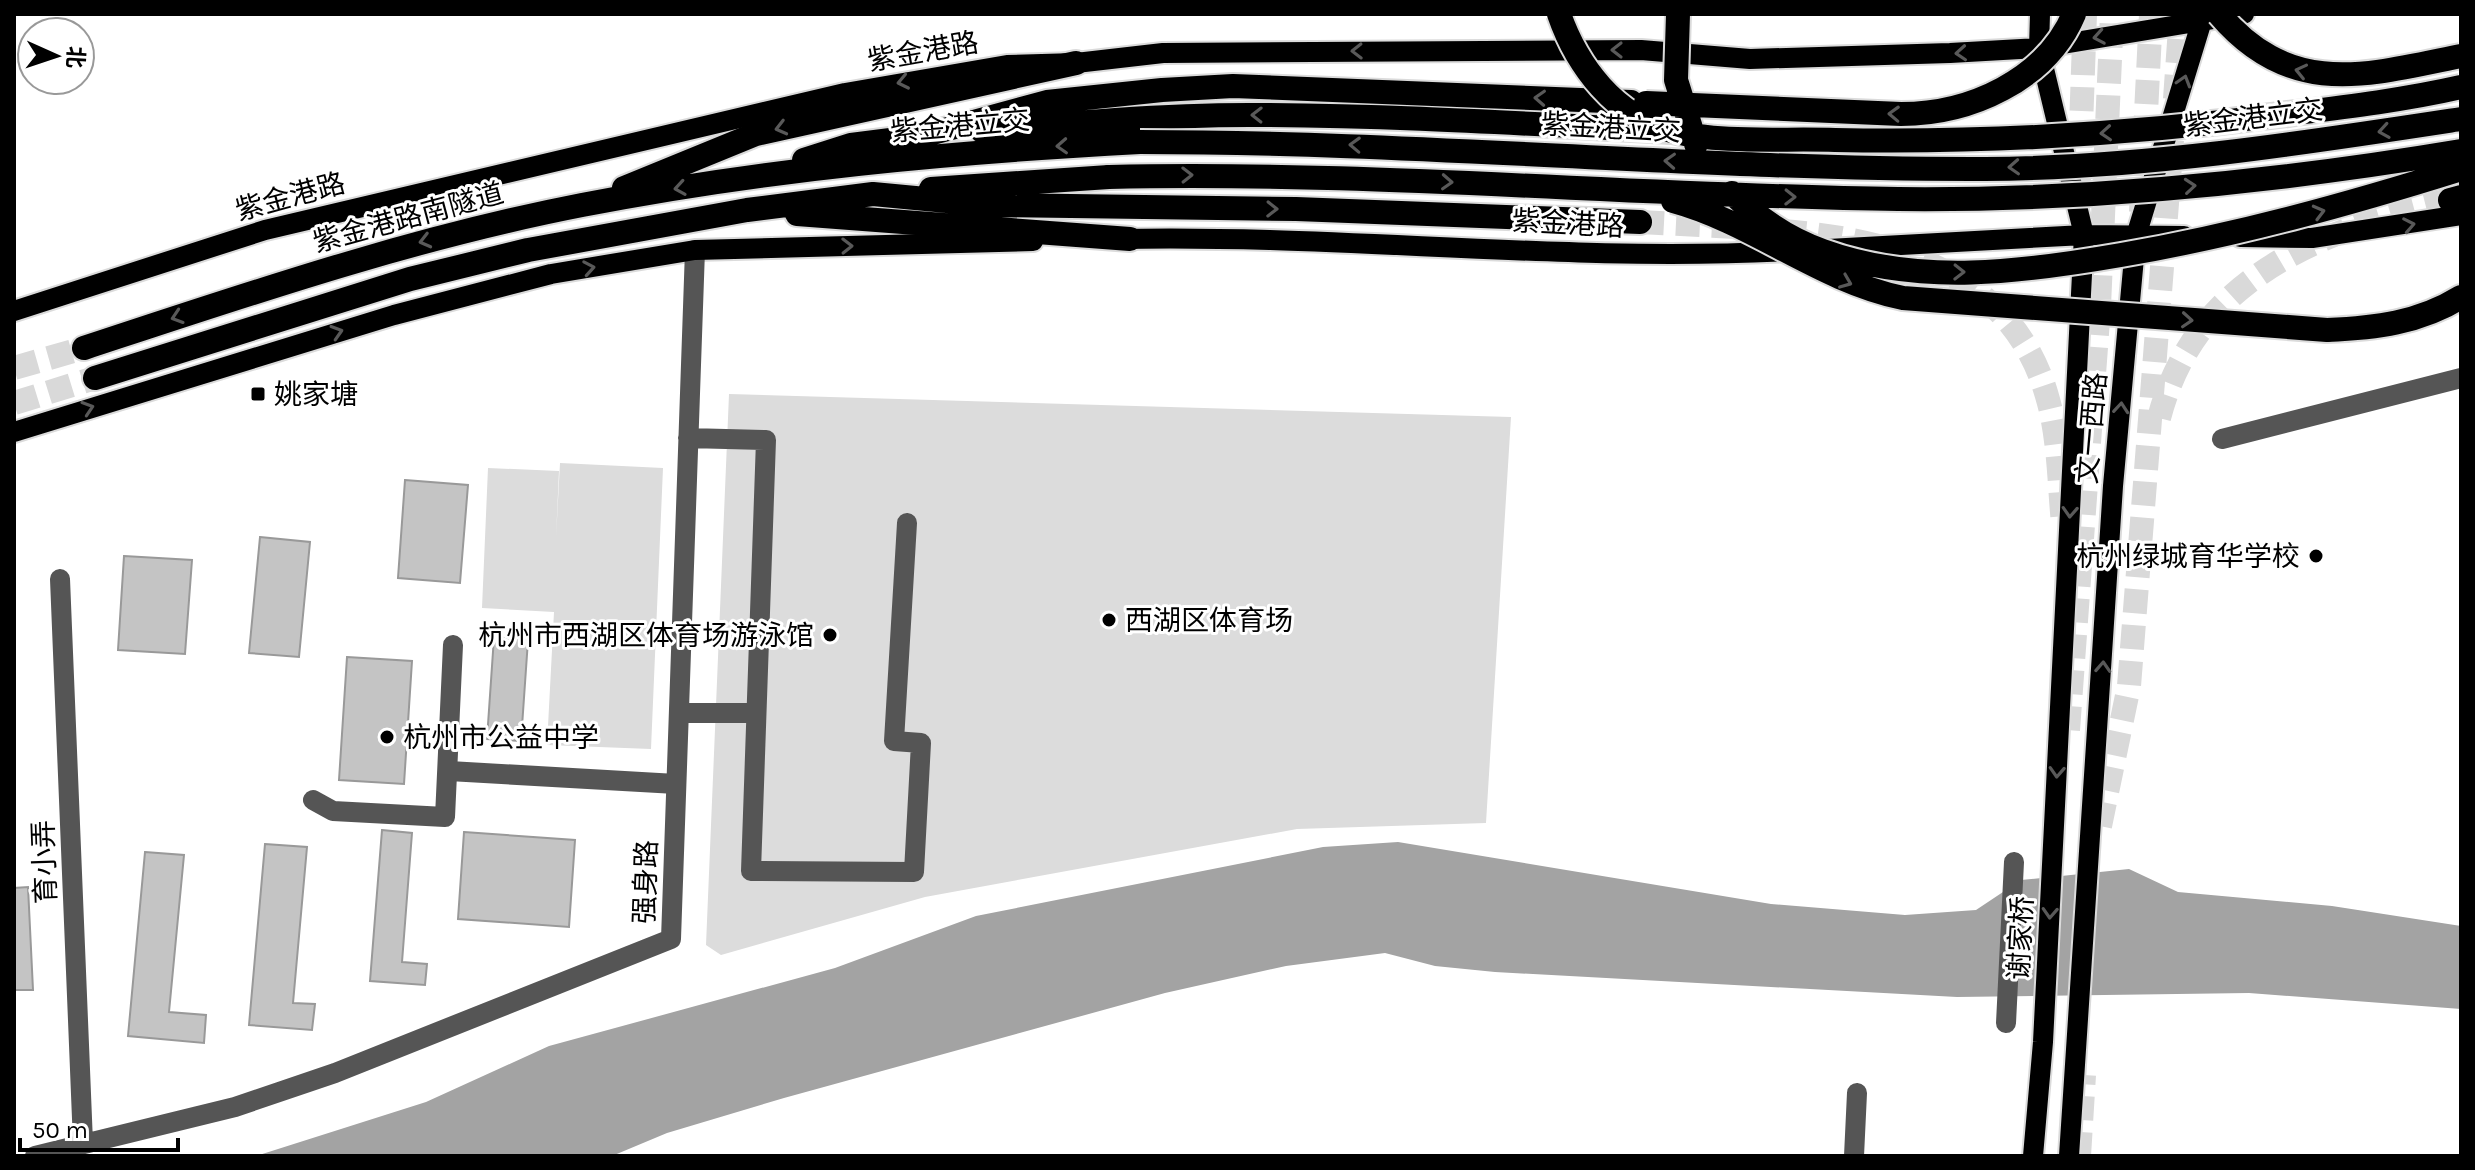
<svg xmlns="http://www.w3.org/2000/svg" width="2475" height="1170" font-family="Karla,'Noto Sans SC',sans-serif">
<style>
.green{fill:#dcdcdc}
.water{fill:#a3a3a3}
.building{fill:#c4c4c4;stroke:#999;stroke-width:2}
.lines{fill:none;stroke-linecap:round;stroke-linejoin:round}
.highway-tunnel{stroke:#d9d9d9;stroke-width:24;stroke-dasharray:24 12;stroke-linecap:butt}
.major-casing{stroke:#dbdbdb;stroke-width:24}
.highway-casing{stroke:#dbdbdb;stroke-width:28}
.minor{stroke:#555;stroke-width:20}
.major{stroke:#000;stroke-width:20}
.highway{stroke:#000;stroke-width:24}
.highway-bridge-casing{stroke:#dbdbdb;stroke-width:28;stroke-linecap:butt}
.highway-bridge{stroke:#000;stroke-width:24}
.oneway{stroke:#595959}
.poi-dot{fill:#000;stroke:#fff;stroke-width:3}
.labels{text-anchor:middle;stroke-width:6;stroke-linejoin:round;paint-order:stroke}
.street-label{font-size:28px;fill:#000;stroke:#fff}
.poi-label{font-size:28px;fill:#000;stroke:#fff;text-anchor:start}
</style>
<rect width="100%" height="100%" fill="#fff"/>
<!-- green -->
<path class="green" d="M729,394L1511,417L1486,823L1297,829L925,897L721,955L706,945Z
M560,463L663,468L651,749L547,745L554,612L482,608L488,468L559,471L556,538Z"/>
<!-- water -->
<path class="water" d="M1398,842L1771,904L1905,915L1976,910L2021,880L2129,869L2178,892L2332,906L2461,926V1009L2249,993L1957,997L1495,972L1435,966L1385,953L1286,966L1165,993L784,1098L667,1133L612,1156H256L426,1102L549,1046L835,968L976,916L1323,847Z"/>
<!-- building -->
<path class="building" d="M405,480L468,485L460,583L398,578Z
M260,537L310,542L299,657L249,653Z
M124,556L192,560L185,654L118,650Z
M494,637L528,640L521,741L487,739Z
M347,657L412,661L404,784L339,780Z
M382,830L412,833L402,962L427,964L425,985L370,981Z
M464,832L575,840L569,927L458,919Z
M265,844L307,847L293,1003L315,1004L312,1030L249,1025Z
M145,852L184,855L169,1012L206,1015L204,1043L128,1036Z
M28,887L33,990H14V888Z"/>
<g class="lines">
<!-- highway-tunnel -->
<path class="highway-tunnel" d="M2175,99L2181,14
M2079,183L2085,14
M2141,212L2151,14
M1640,222L1737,227
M1782,231C1895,239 2013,275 2047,396C2059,436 2059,482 2063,524
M14,368L84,348
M14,403L95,378
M2159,418C2196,276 2322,230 2450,200
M2068,730L2099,306L2112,14
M2100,826L2129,686L2172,140
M2079,1156L2084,1075"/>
<!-- major casing -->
<g class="major-casing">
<path id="major" d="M2240,237L2312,238L2461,215
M1117,239C1341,234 1565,263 1788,251
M1828,249L2084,235L2184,236
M14,311L265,230L845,93L1007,65L1076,63L1163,53L1641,50L1750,59L1950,53L2039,48L2244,14
M14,432L394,315L551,274L695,250L1033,241
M2033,1156L2043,1042L2084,235L2039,48L2040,14
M2069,1156L2113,486L2136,236L2204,14"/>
</g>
<!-- highway casing -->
<g class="highway-casing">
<path id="highway" d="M982,131C1071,123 1160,115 1249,115C1389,115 1529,124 1669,131
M804,160L851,145L922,136L1047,102L1162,90L1233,86L1631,102
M624,188L756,134L1076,63
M931,189L1109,177
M2450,200L2461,197
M797,214L1130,239
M2327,330C2375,328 2419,323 2461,297
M84,348C248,294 412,238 582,205C766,169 953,152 1140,142
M95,378L410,279L528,250L747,210L873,194L989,205L1296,209L1640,222"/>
</g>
<!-- minor -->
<path class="minor" d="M688,438L766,440L751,871L914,872L921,743L894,741L907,523
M2222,439L2461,378
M60,579L83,1143
M679,713H756
M449,771L676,784
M313,800L333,811L445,817L453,645
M2006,1023L2014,862
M35,1156L235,1107L335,1073L671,939L695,250
M1854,1156L1857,1093"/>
<!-- major -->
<use href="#major" class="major"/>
<!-- highway -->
<use href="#highway" class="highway"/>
<!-- highway-bridge casing -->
<g class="highway-bridge-casing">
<path id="highway-bridge" d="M1559,14C1577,66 1615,117 1672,131C1723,144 1783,138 1835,140C1987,143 2137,134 2288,114C2345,107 2404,100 2461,87
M1678,14L1676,80L1696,144
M2219,14C2291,99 2367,75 2461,56
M1646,103L1901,114C1970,114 2046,80 2074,14
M1140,142C1422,142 1703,170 1985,169C2144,168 2304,143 2461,119
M1109,177C1372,171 1635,196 1898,199C2087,201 2276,182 2461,151
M1732,193C1758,218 1788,239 1823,251C1919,286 2023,272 2121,255C2238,235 2349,204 2461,169
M1673,201C1754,223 1820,281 1903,298L2327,330"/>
</g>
<!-- highway-bridge -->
<use href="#highway-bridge" class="highway-bridge"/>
</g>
<!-- one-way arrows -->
<defs><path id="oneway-chevron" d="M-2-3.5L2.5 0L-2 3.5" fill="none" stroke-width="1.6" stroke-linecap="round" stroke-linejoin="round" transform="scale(2)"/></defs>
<g class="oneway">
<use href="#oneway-chevron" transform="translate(2099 37) rotate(170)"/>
<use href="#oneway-chevron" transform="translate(1617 50) rotate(-180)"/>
<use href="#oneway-chevron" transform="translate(1357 51) rotate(179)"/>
<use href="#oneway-chevron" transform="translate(1961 53) rotate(176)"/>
<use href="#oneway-chevron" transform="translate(2301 71) rotate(-167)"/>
<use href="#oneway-chevron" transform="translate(2184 81) rotate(-73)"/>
<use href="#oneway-chevron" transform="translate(903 82) rotate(168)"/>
<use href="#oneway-chevron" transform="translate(1540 98) rotate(-177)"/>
<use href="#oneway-chevron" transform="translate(1894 114) rotate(-178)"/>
<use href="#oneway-chevron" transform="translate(1257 115) rotate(-179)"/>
<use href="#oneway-chevron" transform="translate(781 128) rotate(166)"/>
<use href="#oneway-chevron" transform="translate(2384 131) rotate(171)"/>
<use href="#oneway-chevron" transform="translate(2106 133) rotate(176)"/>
<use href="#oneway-chevron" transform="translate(1355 145) rotate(-178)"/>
<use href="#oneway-chevron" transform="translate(1062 146) rotate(177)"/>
<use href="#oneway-chevron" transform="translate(1670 161) rotate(-177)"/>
<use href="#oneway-chevron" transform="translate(2014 167) rotate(177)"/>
<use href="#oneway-chevron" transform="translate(1187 175) rotate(-1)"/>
<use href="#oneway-chevron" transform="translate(1447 182) rotate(3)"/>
<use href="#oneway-chevron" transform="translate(2190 186) rotate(-5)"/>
<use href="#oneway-chevron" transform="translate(680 188) rotate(171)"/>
<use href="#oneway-chevron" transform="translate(1790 197) rotate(1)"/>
<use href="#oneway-chevron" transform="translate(1272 209) rotate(1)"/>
<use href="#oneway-chevron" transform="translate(2319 212) rotate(-15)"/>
<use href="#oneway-chevron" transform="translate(2409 225) rotate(-11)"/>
<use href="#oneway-chevron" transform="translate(425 241) rotate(166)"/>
<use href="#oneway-chevron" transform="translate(847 246) rotate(-1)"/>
<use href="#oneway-chevron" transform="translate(589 268) rotate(-10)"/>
<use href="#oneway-chevron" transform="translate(1959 272) rotate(1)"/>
<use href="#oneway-chevron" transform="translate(1846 282) rotate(22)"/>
<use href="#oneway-chevron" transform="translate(177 317) rotate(162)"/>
<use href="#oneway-chevron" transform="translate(2187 320) rotate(4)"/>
<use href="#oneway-chevron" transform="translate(337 332) rotate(-17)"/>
<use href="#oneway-chevron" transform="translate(88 408) rotate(-18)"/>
<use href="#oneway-chevron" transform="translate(2121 408) rotate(-85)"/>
<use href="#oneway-chevron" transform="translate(2070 512) rotate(93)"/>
<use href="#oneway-chevron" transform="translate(2103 667) rotate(-87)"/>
<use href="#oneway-chevron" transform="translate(2057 772) rotate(93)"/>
<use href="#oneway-chevron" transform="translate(2050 913) rotate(93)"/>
</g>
<!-- markers -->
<g class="poi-dot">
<rect x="250" y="386" width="16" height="16" rx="4"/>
<circle cx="2316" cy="556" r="8"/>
<circle cx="1109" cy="620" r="8"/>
<circle cx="830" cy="635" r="8"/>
<circle cx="387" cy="737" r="8"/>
</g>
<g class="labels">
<!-- street labels -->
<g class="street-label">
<text transform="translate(923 51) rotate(-10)" y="10">紫金港路</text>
<text transform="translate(2253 117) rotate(-7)" y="10">紫金港立交</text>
<text transform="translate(960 125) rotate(-5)" y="10">紫金港立交</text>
<text transform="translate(1611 127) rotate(3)" y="10">紫金港立交</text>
<text transform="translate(290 196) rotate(-15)" y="10">紫金港路</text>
<text transform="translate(408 217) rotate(-15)" y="10">紫金港路南隧道</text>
<text transform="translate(1568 223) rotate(3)" y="10">紫金港路</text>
<text transform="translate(2091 428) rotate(-85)" y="10">文一西路</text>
<text transform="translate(44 862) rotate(-92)" y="10">育小弄</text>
<text transform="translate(645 882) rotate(-88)" y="10">强身路</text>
<text transform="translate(2020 938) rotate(-87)" y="10">谢家桥</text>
</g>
<!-- poi labels -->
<g class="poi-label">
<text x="274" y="404">姚家塘</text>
<text x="2300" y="566" text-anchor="end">杭州绿城育华学校</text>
<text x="1125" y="630">西湖区体育场</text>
<text x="814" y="645" text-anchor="end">杭州市西湖区体育场游泳馆</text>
<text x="403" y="747">杭州市公益中学</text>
</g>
</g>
<!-- border -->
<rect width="2475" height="1170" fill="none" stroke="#000000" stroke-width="32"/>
<!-- north arrow -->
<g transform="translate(56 56) rotate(93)"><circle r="38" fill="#ffffff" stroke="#999999" stroke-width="2"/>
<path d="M0-6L14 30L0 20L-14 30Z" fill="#000000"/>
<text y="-12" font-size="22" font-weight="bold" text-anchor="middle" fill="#000000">北</text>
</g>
<!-- scale -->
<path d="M20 1138v12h158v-12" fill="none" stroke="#000000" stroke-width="4"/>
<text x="32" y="1138" font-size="24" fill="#000000" stroke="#ffffff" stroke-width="6" paint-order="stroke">50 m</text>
</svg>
